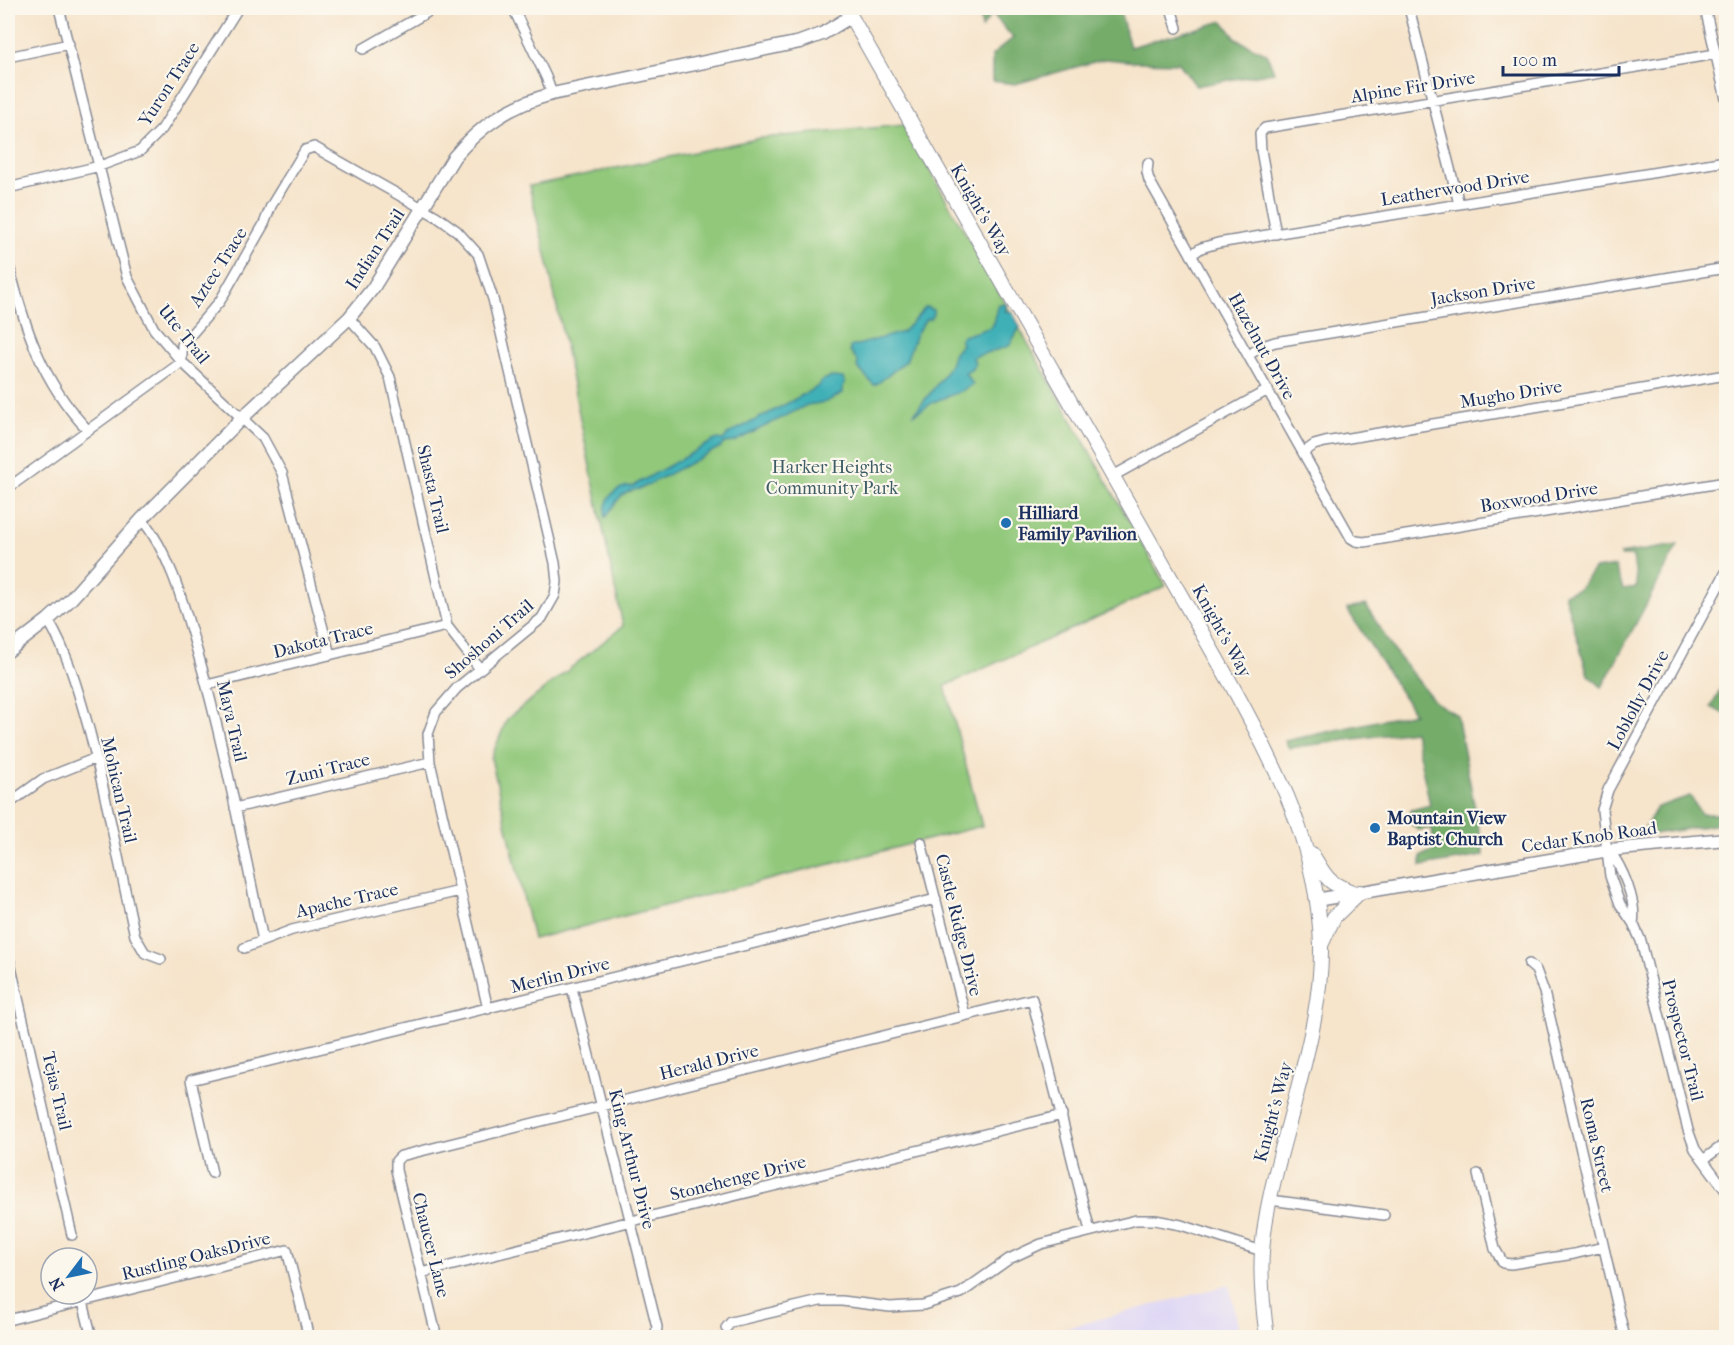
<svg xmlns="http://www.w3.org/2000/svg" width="1734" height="1345" font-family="'IM FELL French Canon',serif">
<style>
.built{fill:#ddd5f6}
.green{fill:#91c87a;stroke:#567c6c;stroke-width:1.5}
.forest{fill:#74ac6a;stroke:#486e64;stroke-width:1.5}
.water{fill:#3fb0b7;stroke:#2d708a;stroke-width:1.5}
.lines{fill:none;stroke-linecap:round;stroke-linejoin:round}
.minor-casing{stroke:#888a94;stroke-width:12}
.tertiary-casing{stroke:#888a94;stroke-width:15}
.secondary-casing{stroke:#888a94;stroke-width:16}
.minor{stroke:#fff;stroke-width:9}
.tertiary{stroke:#fff;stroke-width:12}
.secondary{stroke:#fff;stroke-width:14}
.poi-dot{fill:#1f6fb2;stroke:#fbf7ec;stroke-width:2}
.labels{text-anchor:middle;stroke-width:4.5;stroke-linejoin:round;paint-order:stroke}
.street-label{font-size:18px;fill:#1b2f5e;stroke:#fbf7ec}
.park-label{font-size:18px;fill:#3e5d66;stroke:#fbf7ec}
.poi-label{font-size:18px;font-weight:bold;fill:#1b2f5e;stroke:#fbf7ec;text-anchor:start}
</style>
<rect width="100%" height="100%" fill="#fbf7ec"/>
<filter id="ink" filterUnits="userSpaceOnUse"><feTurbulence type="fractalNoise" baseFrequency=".0167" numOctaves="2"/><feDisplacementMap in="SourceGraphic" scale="12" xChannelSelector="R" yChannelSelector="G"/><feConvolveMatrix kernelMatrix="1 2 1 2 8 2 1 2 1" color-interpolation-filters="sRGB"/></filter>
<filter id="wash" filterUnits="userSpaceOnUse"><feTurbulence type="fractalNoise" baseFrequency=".008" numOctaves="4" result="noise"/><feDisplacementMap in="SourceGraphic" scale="24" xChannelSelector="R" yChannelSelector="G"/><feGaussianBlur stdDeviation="1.35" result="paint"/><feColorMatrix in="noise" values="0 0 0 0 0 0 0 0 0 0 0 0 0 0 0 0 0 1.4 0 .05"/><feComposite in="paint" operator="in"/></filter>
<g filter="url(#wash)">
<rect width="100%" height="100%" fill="#f6e4cb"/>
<!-- built -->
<path class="built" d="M1229,1285L1241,1337H1031Z"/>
<!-- green -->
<path class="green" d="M904,125L1166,586L945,686L982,826L533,939L491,758L507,719L623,626L547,259L529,186L761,138Z"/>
<!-- forest -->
<path class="forest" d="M978,8H1119L1130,47L1223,21L1236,39L1267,54L1274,72L1196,86L1179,63L1137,62L1105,59L1015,84L992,81V55L1013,38L992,13L982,28Z
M1678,545L1602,687L1588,675L1564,594L1579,589L1594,569L1615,566L1623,589L1637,587L1633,556H1620V554Z
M1366,605L1392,648L1435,702L1457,715L1484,856L1421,866V856L1434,850L1432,828L1418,830L1410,823L1411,810L1430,805L1414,731L1289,748L1285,741L1414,713L1347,609Z
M1726,680V711L1724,714L1711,707Z
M1690,796L1701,814H1721L1726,804V823L1647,835L1643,831L1657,807Z"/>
<!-- water -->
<path class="water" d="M998,304H1007L1005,311L1012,312L1020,327L1009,346L973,357L975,364L971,370L965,373L973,384C960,394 949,395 936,401C929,404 921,411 914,414L941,379L950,365L954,353L962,344L960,339L963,336L992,327Z
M926,307L933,310V315L930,319H926L916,334L906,361L878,383L874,385L857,367L858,362L850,351V347L903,332Z
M832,377L843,378L845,382L843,387V393L826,402L807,405L734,442L724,443L721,447L640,489C618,491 617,503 605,518C604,500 613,486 633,486L713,441L718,439L723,440L728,434L777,409L817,387L823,380Z"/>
</g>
<g filter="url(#ink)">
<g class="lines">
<!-- minor casing -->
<g class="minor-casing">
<path id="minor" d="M59,8L127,277L154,329L182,362L263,438L282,473L330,655
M513,8L546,77L552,94
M1171,8L1177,28
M1409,8L1459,204
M1705,8L1726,99
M363,49L431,10
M8,57L69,44
M1148,163L1147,172L1149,180L1351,538L1356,541L1364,542L1726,482
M8,188L100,166L140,151L162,129L238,8
M1276,234L1261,150L1260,133L1265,128L1716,54
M1191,255L1201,248L1218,243L1726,161
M8,262C24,325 41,381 87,429
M349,318L375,347L390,377L447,626L480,669
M1248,356L1260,347L1275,342L1726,268
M1303,453L1314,445L1325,442L1726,375
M1113,476L1268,390
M8,488L182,362V345L220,301L264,224L271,206L305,150L314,147L436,216L457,231L478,254L493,299L555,563L557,582L555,595L542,618L457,688L436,712L428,734L430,762L488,1009
M142,519C171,556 183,603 196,647C224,743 242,842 263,940
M1726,572L1608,790L1602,810L1610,876L1620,904L1633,923L1641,941L1688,1130L1695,1149L1726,1191
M48,620C69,655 79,694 90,733C107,800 120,868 135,936L145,953L161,959
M207,685L447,626
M8,804L43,779L96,758
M235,808L430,762
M921,842L965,1015
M1609,850C1622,867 1637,901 1633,923
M244,948L292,930L460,891
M8,954L72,1235
M1529,964L1536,970L1544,992L1625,1338
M572,988L657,1327L656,1334L653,1338
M1703,1160L1726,1143
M212,1173L191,1080L936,899
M1478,1174L1495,1249L1503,1263L1511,1264L1574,1254L1603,1247
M1270,1200L1384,1215
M421,1273L1062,1115
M83,1302L92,1338
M8,1320L287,1250L309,1338
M726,1328L731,1322L820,1301H842L890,1307L923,1305L961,1293L1009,1259L1041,1244L1136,1220H1155L1181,1225L1262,1251
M437,1338L396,1170V1161L401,1156L1032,999L1090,1231"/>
</g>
<!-- tertiary casing -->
<g class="tertiary-casing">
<path id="tertiary" d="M8,651L48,620L70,600L142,519L242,418L349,318L373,288L454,157C481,125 511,105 552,94L800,42L822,34L850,17
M1316,900L1609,850L1726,839"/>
</g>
<!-- secondary casing -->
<g class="secondary-casing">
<path id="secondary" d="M846,8L1230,682C1277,767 1318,847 1321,945C1322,993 1310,1042 1298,1088C1285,1142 1266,1196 1262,1252C1260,1280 1263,1309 1267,1338
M1312,854C1327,879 1327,883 1355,893
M1322,943L1334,917L1360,892"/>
</g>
<!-- minor -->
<use href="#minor" class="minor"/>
<!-- tertiary -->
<use href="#tertiary" class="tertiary"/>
<!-- secondary -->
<use href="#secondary" class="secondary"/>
</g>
</g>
<!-- markers -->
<g class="poi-dot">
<circle cx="1006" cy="523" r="6"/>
<circle cx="1375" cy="828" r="6"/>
</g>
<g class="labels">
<!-- street labels -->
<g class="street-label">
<text transform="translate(169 84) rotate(-57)" y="6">Yuron Trace</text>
<text transform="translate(1413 87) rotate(-9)" y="6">Alpine Fir Drive</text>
<text transform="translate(1455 188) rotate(-9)" y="6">Leatherwood Drive</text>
<text transform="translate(981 210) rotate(60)" y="6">Knight's Way</text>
<text transform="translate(375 249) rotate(-57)" y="6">Indian Trail</text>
<text transform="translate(218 267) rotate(-57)" y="6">Aztec Trace</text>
<text transform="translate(1483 291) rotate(-9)" y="6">Jackson Drive</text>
<text transform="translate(184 334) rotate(51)" y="6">Ute Trail</text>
<text transform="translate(1262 346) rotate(61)" y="6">Hazelnut Drive</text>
<text transform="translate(1511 394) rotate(-9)" y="6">Mugho Drive</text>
<text transform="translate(433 489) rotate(77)" y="6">Shasta Trail</text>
<text transform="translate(1539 497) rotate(-9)" y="6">Boxwood Drive</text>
<text transform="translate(1222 631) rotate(61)" y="6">Knight's Way</text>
<text transform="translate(489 639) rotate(-41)" y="6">Shoshoni Trail</text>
<text transform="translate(323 640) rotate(-14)" y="6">Dakota Trace</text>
<text transform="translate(1638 700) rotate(-62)" y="6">Loblolly Drive</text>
<text transform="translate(232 721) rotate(77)" y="6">Maya Trail</text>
<text transform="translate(328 769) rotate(-14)" y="6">Zuni Trace</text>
<text transform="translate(119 790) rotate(77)" y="6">Mohican Trail</text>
<text transform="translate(1589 837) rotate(-8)" y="6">Cedar Knob Road</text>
<text transform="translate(347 900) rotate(-13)" y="6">Apache Trace</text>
<text transform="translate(959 925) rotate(76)" y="6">Castle Ridge Drive</text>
<text transform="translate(560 975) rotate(-14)" y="6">Merlin Drive</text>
<text transform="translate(1683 1040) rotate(76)" y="6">Prospector Trail</text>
<text transform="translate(709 1062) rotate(-14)" y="6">Herald Drive</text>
<text transform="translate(57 1091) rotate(77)" y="6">Tejas Trail</text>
<text transform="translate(1273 1112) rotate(-75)" y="6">Knight's Way</text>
<text transform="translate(1597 1145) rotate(77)" y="6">Roma Street</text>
<text transform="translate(632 1159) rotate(76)" y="6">King Arthur Drive</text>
<text transform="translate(738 1178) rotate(-14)" y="6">Stonehenge Drive</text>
<text transform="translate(431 1245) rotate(76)" y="6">Chaucer Lane</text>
<text transform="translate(196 1256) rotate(-14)" y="6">Rustling OaksDrive</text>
</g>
<!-- park labels -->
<g class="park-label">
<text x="832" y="473">Harker Heights<tspan x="832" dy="21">Community Park</tspan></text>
</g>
<!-- poi labels -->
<g class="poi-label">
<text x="1018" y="519">Hilliard<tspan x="1018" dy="21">Family Pavilion</tspan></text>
<text x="1387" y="824">Mountain View<tspan x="1387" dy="21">Baptist Church</tspan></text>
</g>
</g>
<!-- margin -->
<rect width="1734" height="1345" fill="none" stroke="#fbf7ec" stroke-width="30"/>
<!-- north arrow -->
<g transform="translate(69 1276) rotate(238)"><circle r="28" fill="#fbf7ec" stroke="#a1a7b3" stroke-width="1.5"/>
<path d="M0-4.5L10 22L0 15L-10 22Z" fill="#1f6fb2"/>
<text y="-9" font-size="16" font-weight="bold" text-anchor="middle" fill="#1b2f5e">N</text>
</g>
<!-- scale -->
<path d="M1503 66v9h116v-9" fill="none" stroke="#1b2f5e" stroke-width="3"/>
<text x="1512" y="66" font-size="18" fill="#1b2f5e" stroke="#fbf7ec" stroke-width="4.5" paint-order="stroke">100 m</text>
</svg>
